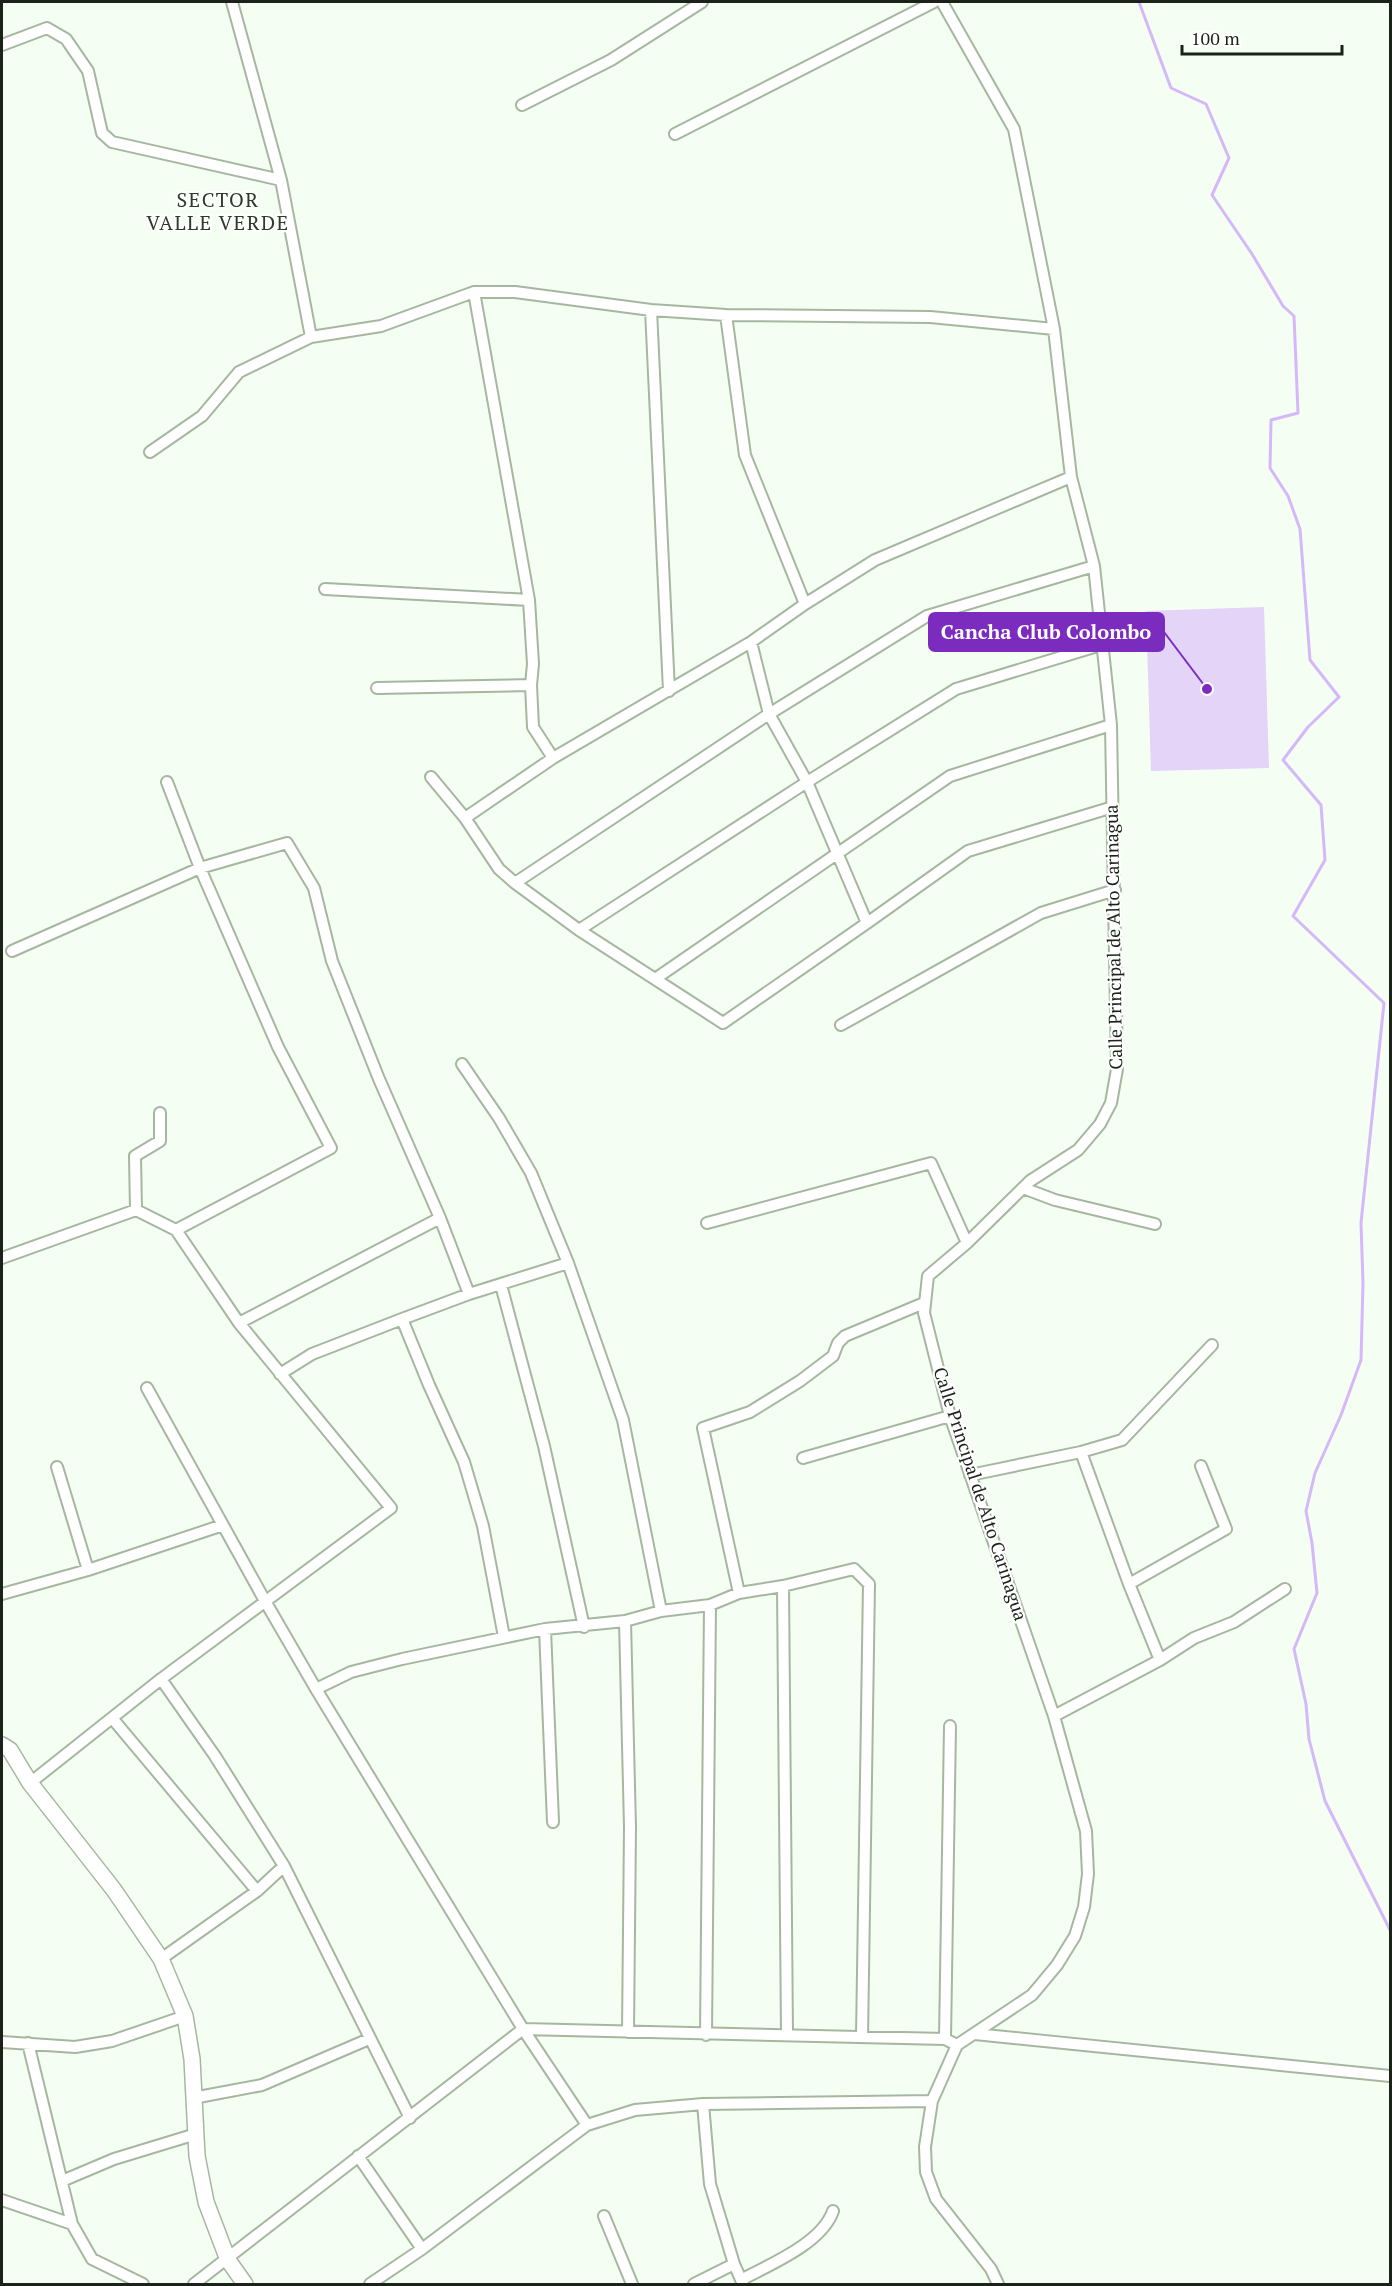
<svg xmlns="http://www.w3.org/2000/svg" width="1392" height="2286" font-family="'PT Serif',serif">
<style>
.green{fill:#e3d4f8}
.lines{fill:none;stroke-linecap:round;stroke-linejoin:round}
.stream{stroke:#d4b8f9;stroke-width:3}
.street-casing{stroke:#a5b89f;stroke-width:14}
.secondary-casing{stroke:#a5b89f;stroke-width:18}
.street{stroke:#fff;stroke-width:10}
.secondary{stroke:#fff;stroke-width:15}
.labels{text-anchor:middle;stroke-width:4.5;stroke-linejoin:round;paint-order:stroke}
.street-label{font-size:18px;fill:#1b2219;stroke:#fff}
.neighbourhood-label{font-size:20px;letter-spacing:1.5px;fill:#2d3c28;stroke:#fff}
.leader{fill:none;stroke:#7b2cbf;stroke-width:2}
.callout-dot{fill:#7b2cbf;stroke:#fff;stroke-width:2}
.callout{fill:#7b2cbf;stroke:#7b2cbf;stroke-width:2}
.callout-label{font-size:20px;text-anchor:middle;font-weight:bold;fill:#fff}
</style>
<rect width="100%" height="100%" fill="#f5fef3"/>
<!-- green -->
<path class="green" d="M1264,607L1269,768L1151,771L1146,611Z"/>
<g class="lines">
<!-- stream -->
<path class="stream" d="M1139,2L1171,88L1206,104L1229,158L1212,195L1252,254L1283,306L1294,316L1298,413L1271,420L1270,468L1288,496L1300,529L1310,660L1339,697L1308,727L1283,760L1321,805L1325,860L1293,916L1384,1003L1361,1223L1363,1283L1361,1360L1341,1415L1315,1473L1306,1511L1312,1543L1317,1593L1294,1649L1306,1704L1309,1739L1325,1801L1390,1930"/>
<!-- street casing -->
<g class="street-casing">
<path id="street" d="M232,2L281,180
M942,2L1014,129L1054,329L1071,477L1094,566L1111,725L1117,1069L1111,1103L1100,1124L1078,1150L1030,1181L967,1243L928,1276L924,1313L950,1416L1054,1716L1086,1831L1088,1874L1084,1907L1075,1936L1057,1965L1032,1995L957,2045L932,2101L925,2147L926,2172L936,2199L991,2269L998,2284
M2,45L47,28L66,39L88,71L102,133L112,142L281,180L311,337L381,326L474,292H515L651,310L726,315L930,317L1054,329
M522,105L611,60L702,2
M675,134L934,2
M474,292L529,600L533,664L531,685L533,727L553,758
M651,310L669,691
M726,315L745,455L805,604
M150,452L202,416L239,372L311,337
M325,589L529,600
M751,642L769,714L807,782L867,923L968,851L1113,807
M377,688L531,685
M431,777L465,818L499,869L515,883L579,930L723,1023L867,923
M167,782L200,868L278,1047L331,1148L176,1230
M465,818L553,758L751,642L805,604L875,560L1071,477
M515,883L769,714L927,616L1094,566
M579,930L807,782L956,689L1104,644
M12,951L200,868L287,843L314,888L332,961L379,1079L440,1218L469,1294
M655,979L950,776L1111,725
M841,1025L1041,913L1115,890
M462,1064L499,1118L531,1173L568,1263L623,1420L661,1611
M1023,1188L1055,1200L1155,1224
M136,1210L135,1156L160,1141V1113
M707,1223L931,1163L967,1243
M2,1258L136,1210L176,1230L239,1323L391,1508L161,1679L30,1783
M501,1285L544,1446L584,1627
M402,1319L429,1385L464,1462L483,1526L504,1637
M239,1323L440,1218
M280,1374L312,1354L402,1319L469,1294L568,1263
M147,1388L265,1601L316,1689L523,2029L587,2125
M1081,1452L1122,1440L1212,1345
M803,1458L950,1416
M57,1467L88,1570
M970,1475L1081,1452L1129,1584L1160,1660L1054,1716
M1129,1584L1226,1529L1201,1466
M783,1586L787,2034
M739,1593L703,1428L750,1412L800,1381L833,1356L838,1343L845,1336L924,1303
M2,1594L88,1570L223,1525
M625,1621L630,1827L628,2032
M545,1629L553,1822
M1160,1660L1194,1638L1234,1622L1285,1589
M161,1679L215,1756L284,1866L410,2118
M316,1689L351,1672L402,1659L545,1629L625,1621L661,1611L710,1605L739,1593L783,1586L854,1569L869,1584L862,2037
M112,1718L257,1891
M161,1959L257,1891L284,1866
M975,2034L1390,2076
M706,2035L710,1605
M945,2039L950,1726
M2,2042L75,2047L112,2041L185,2016
M28,2043L72,2224L92,2259L143,2284
M193,2098L262,2085L369,2039
M703,2104L710,2184L734,2264L743,2284
M358,2156L422,2249
M62,2181L114,2159L196,2134
M2,2200L72,2224
M604,2216L632,2284
M741,2280C771,2264 822,2243 833,2211
M194,2284L523,2029L945,2039L957,2045
M370,2284L422,2249L587,2125L635,2110L703,2104L932,2101
M694,2284L734,2264"/>
</g>
<!-- secondary casing -->
<g class="secondary-casing">
<path id="secondary" d="M2,1745L10,1750L30,1783L114,1890L161,1959L185,2016L192,2059L197,2156L206,2202L228,2260L245,2284"/>
</g>
<!-- street -->
<use href="#street" class="street"/>
<!-- secondary -->
<use href="#secondary" class="secondary"/>
</g>
<g class="labels">
<!-- street labels -->
<g class="street-label">
<text transform="translate(1114 937) rotate(-91)" y="6">Calle Principal de Alto Carinagua</text>
<text transform="translate(980 1494) rotate(72)" y="6">Calle Principal de Alto Carinagua</text>
</g>
<!-- neighbourhood labels -->
<g class="neighbourhood-label">
<text x="218" y="207">SECTOR<tspan x="218" dy="23">VALLE VERDE</tspan></text>
</g>
</g>
<!-- callouts -->
<path class="leader" d="M1207 689L1164 632"/>
<circle class="callout-dot" cx="1207" cy="689" r="6"/>
<rect class="callout" x="929" y="613" width="235" height="38" rx="6"/>
<g class="callout-label">
<text x="1046" y="639">Cancha Club Colombo</text>
</g>
<!-- border -->
<rect width="1392" height="2286" fill="none" stroke="#1b2219" stroke-width="6"/>
<!-- scale -->
<path d="M1182 45v9h160v-9" fill="none" stroke="#1b2219" stroke-width="3"/>
<text x="1191" y="45" font-size="18" fill="#1b2219" stroke="#ffffff" stroke-width="4.5" paint-order="stroke">100 m</text>
</svg>
